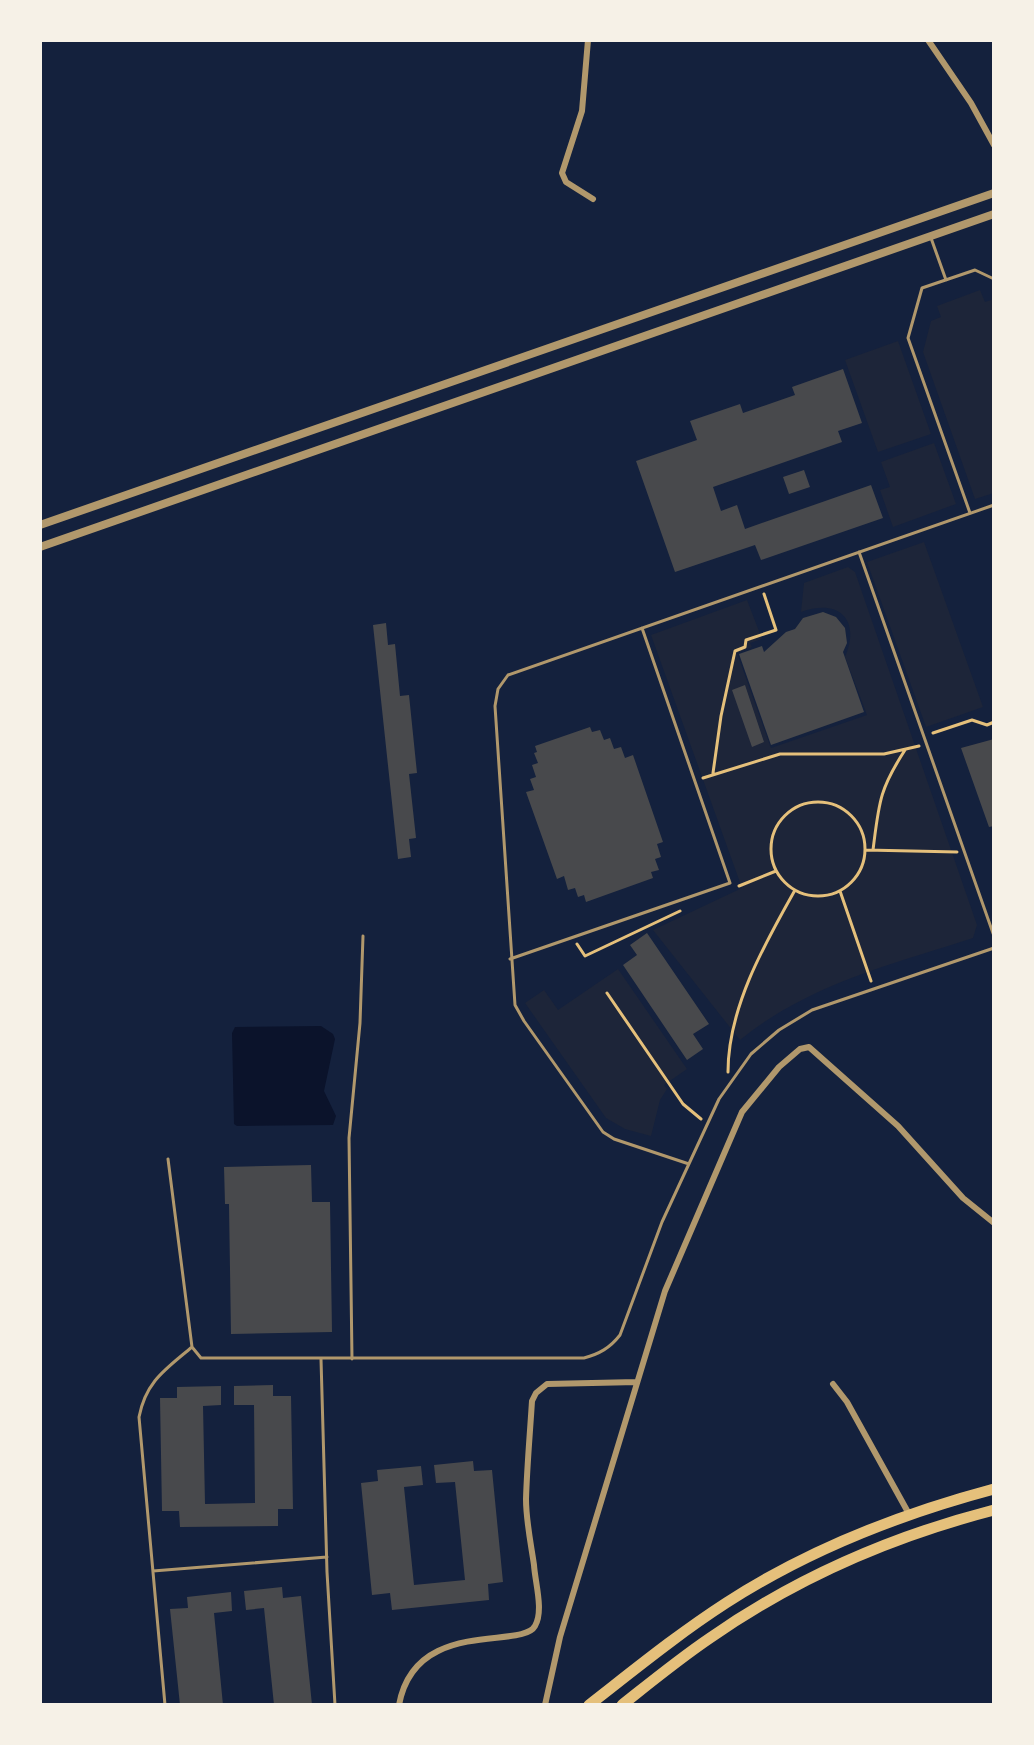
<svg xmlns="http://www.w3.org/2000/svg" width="1034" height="1745" font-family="Poppins,sans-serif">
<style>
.green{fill:#1d2539}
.water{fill:#0b132b}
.building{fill:#48494c}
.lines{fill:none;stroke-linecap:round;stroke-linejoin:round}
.path{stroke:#e5c07b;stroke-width:3}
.service{stroke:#b1986c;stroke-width:3}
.minor{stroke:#b1986c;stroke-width:6}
.tertiary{stroke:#b1986c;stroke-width:8}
.trunk{stroke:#e5c07b;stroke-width:11}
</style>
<rect width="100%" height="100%" fill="#14213d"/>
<!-- green -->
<path class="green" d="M980,290L985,302L994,299V493L975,499L923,352L931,321L941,317L937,306Z
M898,341L931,434L878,452L845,360Z
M934,443L956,504L893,527L880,490L890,487L881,462Z
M924,542L983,707L926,727L867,562Z
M848,567L855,572L977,925L973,938C890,965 809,984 740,1040L653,930L742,888L651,635L747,600L762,639L750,643L752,647L737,653L771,748L867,715L845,657C861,620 839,598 801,612L804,583Z
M618,969L687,1069L664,1085L667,1089L660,1100L651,1136L625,1129L606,1118L525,1003L544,990L558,1010Z"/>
<!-- water -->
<path class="water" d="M321,1026L333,1034L335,1039L324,1091L336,1116L333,1125L237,1126L234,1124L232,1033L235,1027Z"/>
<!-- building -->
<path class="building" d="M843,369L862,423L838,431L842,442L713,487L721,511L737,505L745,529L871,485L883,518L761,560L755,545L675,572L636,461L697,440L690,421L740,404L743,413L795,395L792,387Z
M804,470L810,487L789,494L783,477Z
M823,612L836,617L845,628L847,643L843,652L864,712L771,745L739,654L762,646L764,652L786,632L795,629L803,618Z
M386,623L388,645L395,644L400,696L409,695L417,773L409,774L416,838L409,839L411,857L398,859L373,625Z
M745,685L764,742L752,747L732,690Z
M590,727L592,732L600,730L604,740L610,738L614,749L621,747L625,758L633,755L663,842L657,844L661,857L655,859L659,870L651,872L653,878L586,902L584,895L578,897L575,888L568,890L564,876L557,879L526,792L534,790L530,779L536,777L532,765L538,763L534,753L537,752L535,746Z
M994,739V826L989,827L961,748Z
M647,933L709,1024L693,1034L703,1049L687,1060L623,965L637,955L630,945Z
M311,1165L312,1202H330L332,1332L231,1334L229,1204H225L224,1167Z
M273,1385V1396H291L293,1509H278V1526L180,1527L179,1511H162L160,1398H177V1387L221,1386V1405L203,1406L205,1504L255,1503L254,1405H234V1386Z
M473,1461L474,1471L492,1470L503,1582L488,1584L489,1600L392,1610L390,1593L372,1595L361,1483L378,1481L377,1470L421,1466L423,1485L404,1487L414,1585L465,1580L455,1482L436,1483L434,1465Z
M282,1587L283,1598L301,1596L312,1705H274L264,1608L246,1610L244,1591Z
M231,1592L232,1611L214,1613L223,1705H180L170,1609L188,1608L187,1597Z"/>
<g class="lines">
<!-- path -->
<path class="path" d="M933,733L972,720L987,725L994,722
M713,773L721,716L735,651L745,647L746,640L776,630L764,594
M703,778L780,754H884L919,746
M771 849a47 47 0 1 1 94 0a47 47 0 1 1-94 0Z
M866,850L957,852
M873,850C879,803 879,790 905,750
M739,886L776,871
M840,891L871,981
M577,944L585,956L680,911
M607,993L683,1104L701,1119
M728,1072C728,1008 764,945 795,890"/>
<!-- service -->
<path class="service" d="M931,238L946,280
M970,513L908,338L922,288L975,270L994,279
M859,552L994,936
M510,959L730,883L642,628
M168,1159L192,1347L201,1358H584C599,1354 610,1348 620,1335L662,1222L719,1099L751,1054L779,1030L812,1010L994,948
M689,1164L614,1139L603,1132L524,1021L515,1005L495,706L498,689L508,675L994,505
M321,1359L327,1572L335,1705
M352,1359L349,1138L360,1023L363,936
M153,1571L327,1557
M165,1705L139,1417C146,1381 166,1369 192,1347"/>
<!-- minor -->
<path class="minor" d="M588,40L582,111L562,173L566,182L593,199
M928,40L971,103L994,145
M833,1384L847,1402L909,1514
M399,1705C415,1617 522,1650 535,1626C544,1611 535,1582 534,1565C531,1544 526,1521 526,1499C527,1466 530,1433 532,1401L536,1393L547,1384L637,1382
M545,1705L560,1637L665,1291L742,1112L779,1067L800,1049L809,1047L898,1126L963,1198L994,1223"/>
<!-- tertiary -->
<path class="tertiary" d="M40,525L994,193
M40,547L994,214"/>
<!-- trunk -->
<path class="trunk" d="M589,1705C634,1670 678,1634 726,1603C808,1550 900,1514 994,1489
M622,1705C651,1682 679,1659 710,1638C796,1578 893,1536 994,1510"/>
</g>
<!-- border -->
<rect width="1034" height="1745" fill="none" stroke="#f6f1e7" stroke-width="84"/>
</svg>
